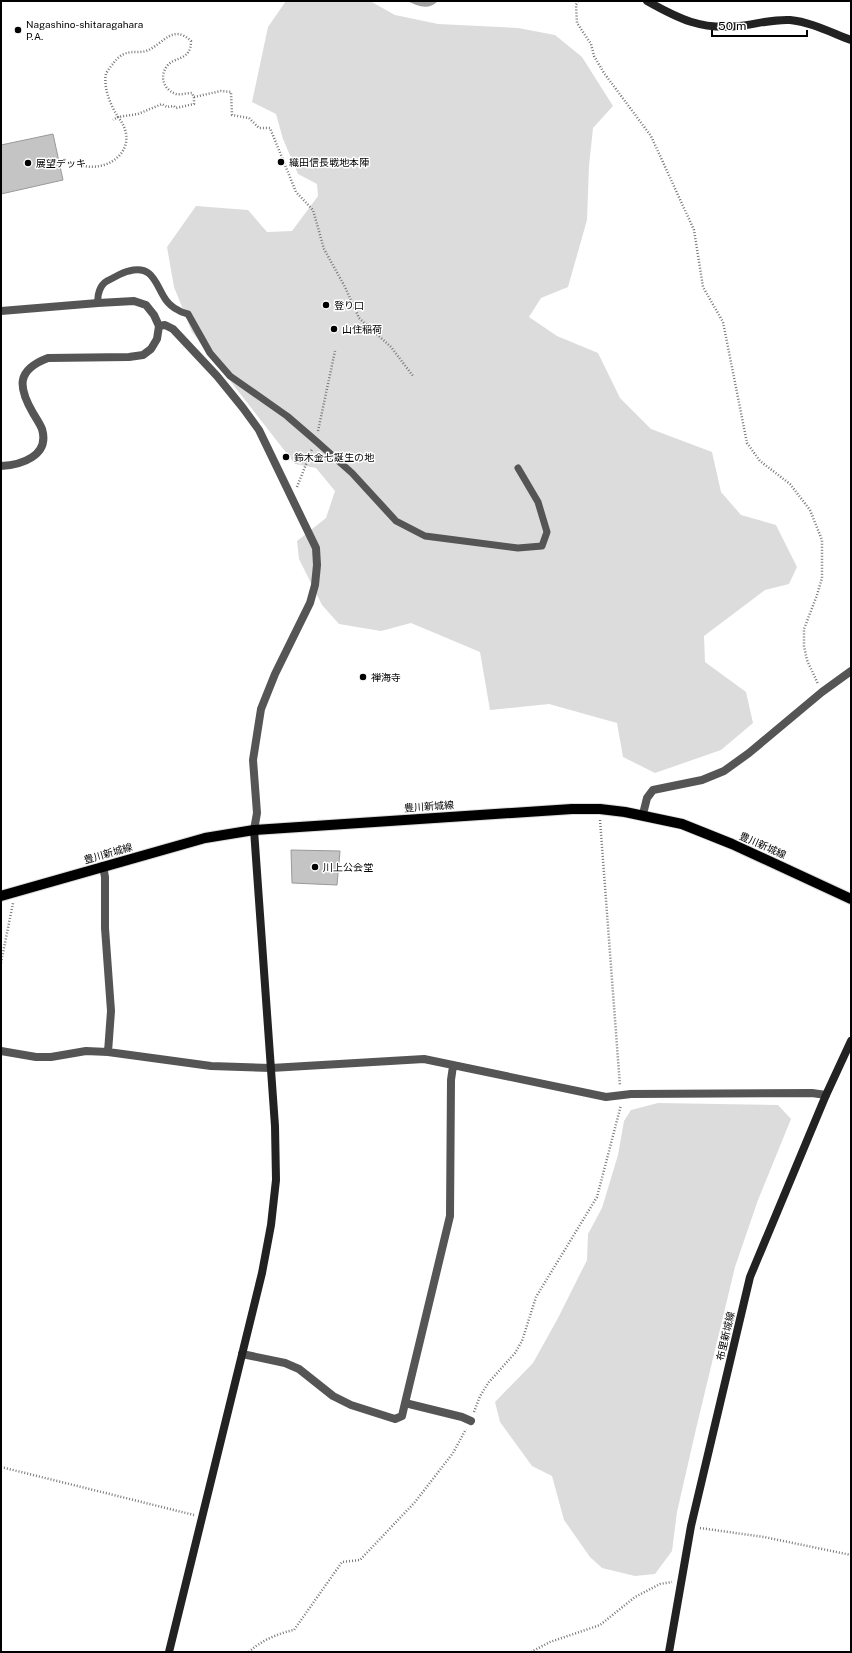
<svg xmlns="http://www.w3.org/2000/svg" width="852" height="1653" font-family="'Public Sans','Noto Sans JP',sans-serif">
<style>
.green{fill:#dcdcdc}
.water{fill:#a3a3a3}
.building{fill:#c4c4c4;stroke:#999}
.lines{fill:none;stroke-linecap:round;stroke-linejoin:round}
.primary-casing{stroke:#dbdbdb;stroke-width:12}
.path{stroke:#777;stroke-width:2.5;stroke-dasharray:1 2;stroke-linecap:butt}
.lane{stroke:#555;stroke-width:7}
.street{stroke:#555;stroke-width:8}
.secondary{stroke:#222;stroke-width:8}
.primary{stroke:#000;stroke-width:10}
.poi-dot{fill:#000;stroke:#fff;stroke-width:1.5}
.labels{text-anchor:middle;stroke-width:3;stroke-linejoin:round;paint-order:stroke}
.poi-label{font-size:10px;fill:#000;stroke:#fff;text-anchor:start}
.street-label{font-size:10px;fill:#000;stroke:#fff}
</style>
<rect width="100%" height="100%" fill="#fff"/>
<!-- green -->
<path class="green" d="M286,1H370L395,15L438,24L518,28L555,35L582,57L613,106L593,128L589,166L587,220L568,287L541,298L529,317L557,336L598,353L620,398L651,429L712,452L721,492L741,515L776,525L797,567L789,584L765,590L704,636L705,662L746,692L753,723L721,750L655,773L623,757L617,723L549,704L490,710L480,652L411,623L381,631L339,624L322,605L299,559L297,541L326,518L335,491L316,468L295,464L192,332L174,287L167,247L196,206L248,210L267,232L292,231L318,196L317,184L298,174L283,139L276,114L252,102L268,27Z
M658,1103L778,1105L791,1119L758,1200L735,1267L696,1429L677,1512L672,1551L655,1574L635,1576L602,1568L590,1557L564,1520L552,1476L532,1466L500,1422L495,1402L533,1363L558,1318L587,1260L588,1234L602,1208L618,1155L624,1121L631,1110Z"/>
<!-- water -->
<path class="water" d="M407,1H438C428,11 418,6 407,1Z"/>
<!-- building -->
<path class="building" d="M53,134L63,180L1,194V145Z
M291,850L340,851L337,885L292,883Z"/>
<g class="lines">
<!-- primary casing -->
<g class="primary-casing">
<path id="primary" d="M1,896L205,838L254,830L572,809H600L625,812L682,824L732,844L851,899"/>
</g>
<!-- path -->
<path class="path" d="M578,1L576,5L577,23L591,44L594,56L604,73L651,136L694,230L703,287L723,322L747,443L760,461L790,484L810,510L822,540V578L817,595L804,629V646L807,660L818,684
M194,97L221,91L231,92L232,115L249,118L259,128H270L296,192L313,210L324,249L345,287L359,318L391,347L413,376
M80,165C110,174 142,147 118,117L138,114L162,104L167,107L174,106L176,108L194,104V97L192,93C187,93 181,95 176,94C164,90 159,77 167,66C175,56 191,61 191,41C172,23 163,45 146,51C140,53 133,51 127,53C122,54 116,59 113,64C111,66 107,71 106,74C103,88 111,106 118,117L113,120
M318,431L335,351
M297,487L312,449
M600,820L620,1086
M1,963L13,903
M474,1412L480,1396L489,1382L515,1353L522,1341L536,1297L597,1197L621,1105
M1,1467L194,1515
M700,1528L764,1537L851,1555
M249,1652C260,1641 279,1633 294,1630L342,1562L360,1560L415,1502L453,1453L466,1429
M531,1652L550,1642L600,1625L635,1597L660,1584L672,1582"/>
<!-- lane -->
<path class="lane" d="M98,303C97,295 100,285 107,281C114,278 122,272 129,271C152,265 155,282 164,297C169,306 179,312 188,314L210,353L230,376L287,416L316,441L352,473L396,521L425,536L518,548L542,546L547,532L538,502L518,468"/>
<!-- street -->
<path class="street" d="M1,311L98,303L134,301L146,305L154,315L159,326L157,339L151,349L143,355L129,357L48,358C16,370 18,387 33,413C36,418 40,424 42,429C50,456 21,465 1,466
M159,326L165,325L173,329L217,376L243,408L259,430L316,548L317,565L315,585L310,603L275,674L261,709L253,760L257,813L254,830
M643,814L647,798L653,790L702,780L724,771L749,753L822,692L851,671
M103,866L105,877V928L111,1011L108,1052L211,1066L271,1068L424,1059L606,1097L631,1094L812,1093L826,1095
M1,1051L36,1057H51L86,1051L108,1052
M242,1354L285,1363L299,1369L333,1396L351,1405L395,1419L402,1416L405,1403L462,1417L471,1421
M405,1403L450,1216L451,1080L453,1066"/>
<!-- secondary -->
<path class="secondary" d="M647,1C679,19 701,30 739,26C756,24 774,19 790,20C811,22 832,33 851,40
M169,1652L262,1273L271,1225L276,1180L275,1126L254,830
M669,1652L691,1526L750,1277L826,1095L851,1041"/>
<!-- primary -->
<use href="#primary" class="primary"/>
</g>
<!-- markers -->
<g class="poi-dot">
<circle cx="18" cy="30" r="4"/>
<circle cx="281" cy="162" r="4"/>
<circle cx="28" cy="163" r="4"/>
<circle cx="326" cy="305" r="4"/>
<circle cx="334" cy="329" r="4"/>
<circle cx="286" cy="457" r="4"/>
<circle cx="363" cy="677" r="4"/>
<circle cx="315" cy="867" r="4"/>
</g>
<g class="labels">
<!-- poi labels -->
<g class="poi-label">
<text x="26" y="28">Nagashino-shitaragahara<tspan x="26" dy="12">P.A.</tspan></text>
<text x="289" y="166">織田信長戦地本陣</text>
<text x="36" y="167">展望デッキ</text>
<text x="334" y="309">登り口</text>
<text x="342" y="333">山住稲荷</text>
<text x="294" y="461">鈴木金七誕生の地</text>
<text x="371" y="681">禅海寺</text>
<text x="323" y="871">川上公会堂</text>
</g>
<!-- street labels -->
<g class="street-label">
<text transform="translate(429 806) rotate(-4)" y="4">豊川新城線</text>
<text transform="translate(763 845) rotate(24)" y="4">豊川新城線</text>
<text transform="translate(108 853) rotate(-16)" y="4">豊川新城線</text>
<text transform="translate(725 1336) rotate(-77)" y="4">布里新城線</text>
</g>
</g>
<!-- border -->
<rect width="852" height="1653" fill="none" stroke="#000000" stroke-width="4"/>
<!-- scale -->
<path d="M712 30v6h95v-6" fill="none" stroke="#000000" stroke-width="2"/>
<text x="718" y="30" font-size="12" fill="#000000" stroke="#ffffff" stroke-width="3" paint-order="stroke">50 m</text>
</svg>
